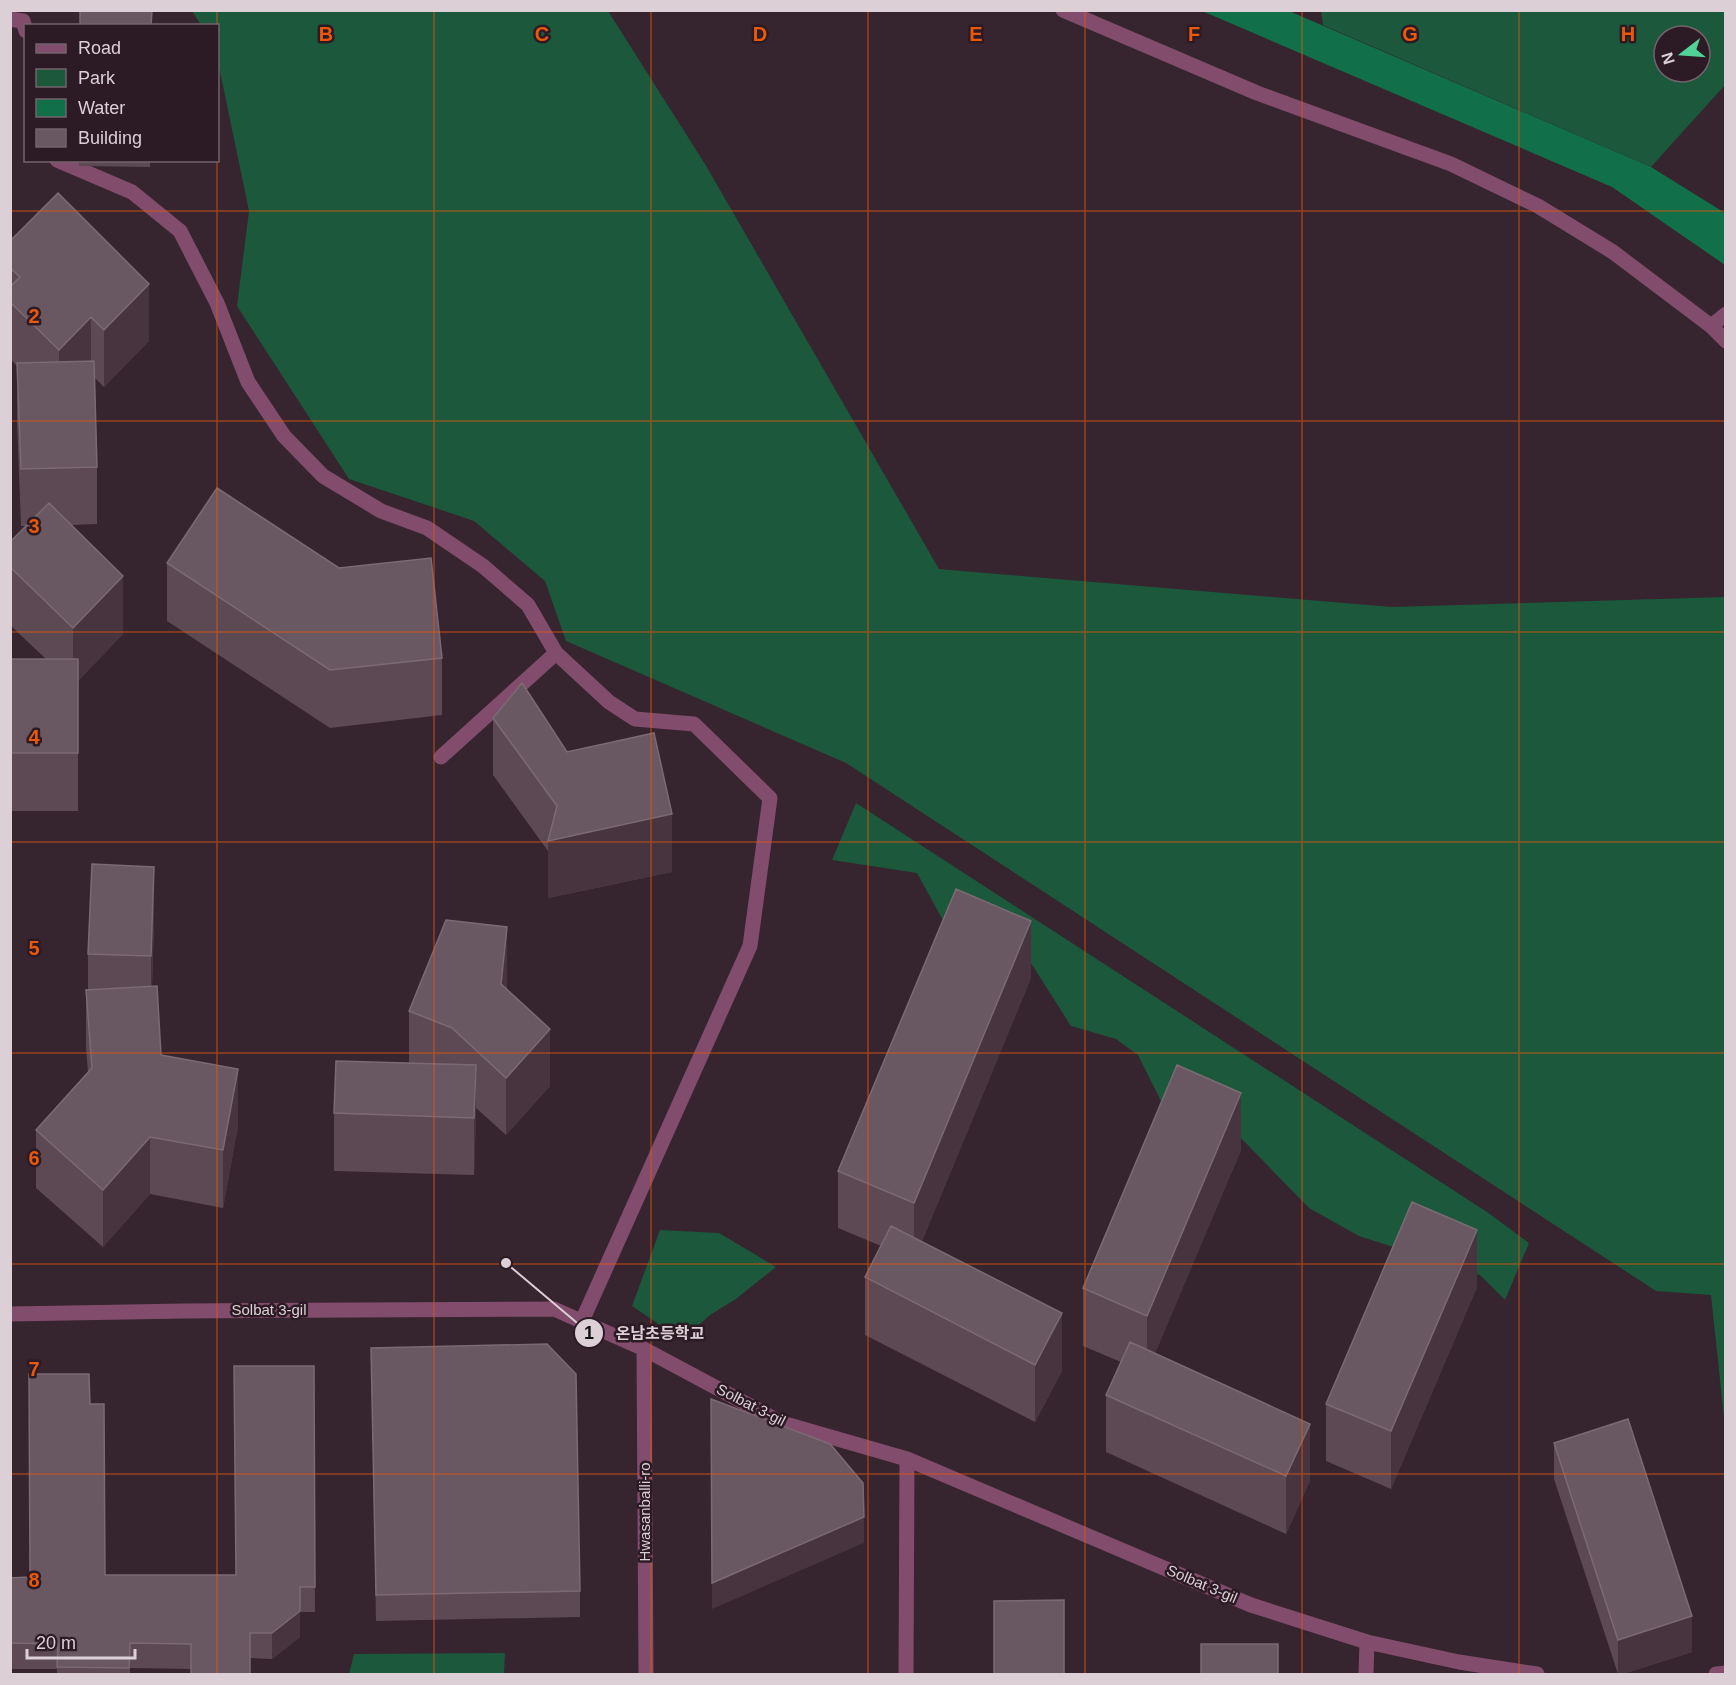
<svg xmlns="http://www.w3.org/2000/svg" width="1736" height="1685" font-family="Arial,'Noto Sans KR',sans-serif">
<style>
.green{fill:#1b583c;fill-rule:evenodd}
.water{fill:#116f49}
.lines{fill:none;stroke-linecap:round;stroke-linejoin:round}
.street{stroke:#824c6c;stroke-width:15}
.wall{fill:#5c4953}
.shaded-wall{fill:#47343e}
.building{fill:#695861;stroke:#7b6a73;stroke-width:1.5}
.grid{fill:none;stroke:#e8590c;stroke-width:1.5;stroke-opacity:0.55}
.labels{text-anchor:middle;stroke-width:5;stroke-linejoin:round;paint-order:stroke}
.street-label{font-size:15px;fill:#dcd0d6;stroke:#2c1b24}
.grid-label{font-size:20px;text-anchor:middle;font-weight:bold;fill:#e8590c;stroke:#2c1b24;stroke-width:5;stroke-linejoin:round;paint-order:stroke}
.leader{fill:none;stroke:#dcd0d6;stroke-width:2}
.callout-dot{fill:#dcd0d6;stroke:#2c1b24;stroke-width:2}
.mark-label{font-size:18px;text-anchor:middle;font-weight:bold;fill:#111}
.callout-label{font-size:16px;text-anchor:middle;font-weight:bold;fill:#dcd0d6;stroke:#2c1b24;stroke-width:5;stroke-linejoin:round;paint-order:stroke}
</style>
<rect width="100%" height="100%" fill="#36242e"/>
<!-- green -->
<path class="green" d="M192,11H608L705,164L939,569L1392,607L1725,597V1427L1711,1295L1656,1291L846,763L566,641L545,581L474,521L349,479L237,306L249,211L218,62V26L201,25Z
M1321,11H1725V85L1651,167L1323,25ZM1664,36H1700V72H1664Z
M856,803L1487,1212L1529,1243L1505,1300L1480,1275L1359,1236L1309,1208L1239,1136L1165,1109L1138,1055L1116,1039L1071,1026L1020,946L945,924L917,873L832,860Z
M660,1230L719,1233L776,1267L736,1299L710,1315L682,1340L632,1306Z
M505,1653L504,1674H349L354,1654Z"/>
<!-- water -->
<path class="water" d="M1202,11H1289L1651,167L1725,213V265L1612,187Z"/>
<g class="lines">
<!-- street -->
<path class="street" d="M1063,10L1257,93L1451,164L1538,206L1613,252L1711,326L1726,341
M10,19L23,21L26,31
M57,160L132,192L180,231L217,303L248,382L284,436L323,476L381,511L427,528L483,566L528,605L556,653L609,702L635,719L694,724L770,798L750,946L582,1321
M1711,326L1726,314
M441,757L556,653
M10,1314L184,1311L554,1309L644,1349L782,1423L907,1459L1251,1605L1367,1642L1459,1662L1537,1674
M644,1349L646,1674
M906,1674L907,1459
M1366,1674L1367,1642
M1716,1674L1726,1673"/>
</g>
<!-- wall -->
<path class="wall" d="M79,160H150V167L79,166Z
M10,241L149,341L104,387L95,378L97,467V524L71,525L123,634L78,681V811H10V659H46L10,625V542L26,526H21L17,421V366L10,359Z
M167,563L442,658V715L330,728L167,621Z
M493,718L672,872L548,898V851L493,775Z
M154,924L152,986L161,1055L238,1126L223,1208L150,1194L103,1247L36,1188V1130L88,1072L86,1048V990H88V954Z
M1031,978L922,1241L1062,1371L1035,1422L865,1335V1277L881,1246L838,1228V1171Z
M507,984V989L550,1086L506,1135L476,1108L474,1175L334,1171V1113L409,1063V1011Z
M1241,1150L1155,1353L1310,1481L1286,1534L1106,1452V1395L1121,1362L1083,1346V1288Z
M1477,1287L1391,1489L1326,1461V1404Z
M371,1348L580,1591V1617L376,1621Z
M314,1366L315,1612H300V1637L272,1659L250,1658L191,1669L130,1668V1674H57V1669H10V1578L30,1577L90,1404L105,1575H236Z
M1554,1443L1692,1652L1623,1674H1618L1554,1479Z"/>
<!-- shaded-wall -->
<path class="shaded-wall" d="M149,284V341L104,387V330Z
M91,317V374L59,407V350Z
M123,576V634L73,686V628Z
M672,814V872L548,898V841Z
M154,867V924L151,1013V956Z
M1031,921V978L914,1260V1203Z
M507,927V984L501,1041V984Z
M550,1029V1086L506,1135V1078Z
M476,1065V1123L474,1175V1118Z
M238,1069V1126L223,1208V1150Z
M1241,1093V1150L1147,1373V1316Z
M150,1137V1194L103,1247V1190Z
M1477,1230V1287L1391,1489V1431Z
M1062,1313V1371L1035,1422V1365Z
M1310,1424V1481L1286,1534V1476Z
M864,1517V1543L712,1609V1583Z
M300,1587V1637L272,1659V1633Z
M1692,1616V1652L1623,1674H1618V1640Z"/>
<!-- building -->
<path class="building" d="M80,10H152L151,26H80Z
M58,193L149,284L104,330L91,317L59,350L10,302V287L20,277L10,268V241Z
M94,361L97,467L21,469L17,363Z
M217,488L339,568L431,558L442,658L330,670L167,563Z
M49,503L123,576L73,628L10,567V542Z
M10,659H78V753H10Z
M522,683L567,752L654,733L672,814L548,841L557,806L493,718Z
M92,864L154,867L151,956L88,954Z
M956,889L1031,921L914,1203L838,1171Z
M446,920L507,927L501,984L550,1029L506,1078L452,1028L409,1011Z
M157,986L161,1055L238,1069L223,1150L150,1137L103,1190L36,1130L92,1068L86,990Z
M336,1061L476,1065L474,1118L334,1113Z
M1177,1065L1241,1093L1147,1316L1083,1288Z
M1412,1202L1477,1230L1391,1431L1326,1404Z
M891,1226L1062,1313L1035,1365L865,1277Z
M1130,1342L1310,1424L1286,1476L1106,1395Z
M547,1344L576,1374L580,1591L376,1595L371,1348Z
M234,1366H314L315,1587H300V1611L272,1633H250V1674H191V1644L130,1643L129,1668L57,1667L58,1644L10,1643V1578L30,1577L29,1374H89L90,1404H104L105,1575H236Z
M711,1399L830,1444L863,1483L864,1517L712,1583Z
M1628,1419L1692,1616L1618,1640L1554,1443Z
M1064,1600V1674H994V1601Z
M1201,1644H1278V1674H1201Z"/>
<!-- grid -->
<path class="grid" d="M217,10V26M434,10V1674M651,10V1674M868,10V1674M1085,10V1674M1302,10V1674M1519,10V1674M217,160V1674M10,211H1726M10,421H1726M10,632H1726M10,842H1726M10,1053H1726M10,1264H1726M10,1474H1726"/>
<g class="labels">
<!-- street labels -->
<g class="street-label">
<text x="269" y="1315">Solbat 3-gil</text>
<text transform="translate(751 1405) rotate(27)" y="5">Solbat 3-gil</text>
<text transform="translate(645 1512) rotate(-90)" y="5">Hwasanballi-ro</text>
<text transform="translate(1202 1584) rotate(23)" y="5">Solbat 3-gil</text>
</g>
</g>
<g class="grid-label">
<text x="326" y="41">B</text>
<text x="542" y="41">C</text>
<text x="760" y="41">D</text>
<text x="976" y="41">E</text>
<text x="1194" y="41">F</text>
<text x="1410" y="41">G</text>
<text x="1628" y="41">H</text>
<text x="34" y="323">2</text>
<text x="34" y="533">3</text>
<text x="34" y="744">4</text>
<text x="34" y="955">5</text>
<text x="34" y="1165">6</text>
<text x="34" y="1376">7</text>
<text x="34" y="1587">8</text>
</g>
<!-- callouts -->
<path class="leader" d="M506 1263L589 1333"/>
<g class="callout-dot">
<circle cx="506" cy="1263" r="6"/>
<circle cx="589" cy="1333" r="15"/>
</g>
<g class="mark-label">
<text x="589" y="1339">1</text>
</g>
<g class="callout-label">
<text x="660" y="1339">온남초등학교</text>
</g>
<!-- border -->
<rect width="1736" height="1685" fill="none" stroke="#dcd0d6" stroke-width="24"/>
<!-- legend -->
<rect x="24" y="24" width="195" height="138" fill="#2c1b24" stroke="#72636b" stroke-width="1.5"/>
<rect x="36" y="44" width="30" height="9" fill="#824c6c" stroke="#72636b" stroke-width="1.5"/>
<text x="78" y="54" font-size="18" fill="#dcd0d6">Road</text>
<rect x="36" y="69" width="30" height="18" fill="#1b583c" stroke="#72636b" stroke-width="1.5"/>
<text x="78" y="84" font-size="18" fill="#dcd0d6">Park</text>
<rect x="36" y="99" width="30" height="18" fill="#116f49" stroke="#72636b" stroke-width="1.5"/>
<text x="78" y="114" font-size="18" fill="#dcd0d6">Water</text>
<rect x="36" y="129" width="30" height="18" fill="#695861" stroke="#72636b" stroke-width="1.5"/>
<text x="78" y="144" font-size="18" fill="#dcd0d6">Building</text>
<!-- north arrow -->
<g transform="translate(1682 54) rotate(253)"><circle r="28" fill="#2c1b24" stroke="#72636b" stroke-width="1.5"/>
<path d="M0-4.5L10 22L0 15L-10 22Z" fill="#51d397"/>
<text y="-9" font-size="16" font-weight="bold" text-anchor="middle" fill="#dcd0d6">N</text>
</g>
<!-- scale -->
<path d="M27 1649v9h108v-9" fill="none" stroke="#dcd0d6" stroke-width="3"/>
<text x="36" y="1649" font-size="18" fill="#dcd0d6" stroke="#2c1b24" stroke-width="4.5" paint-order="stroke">20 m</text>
</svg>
